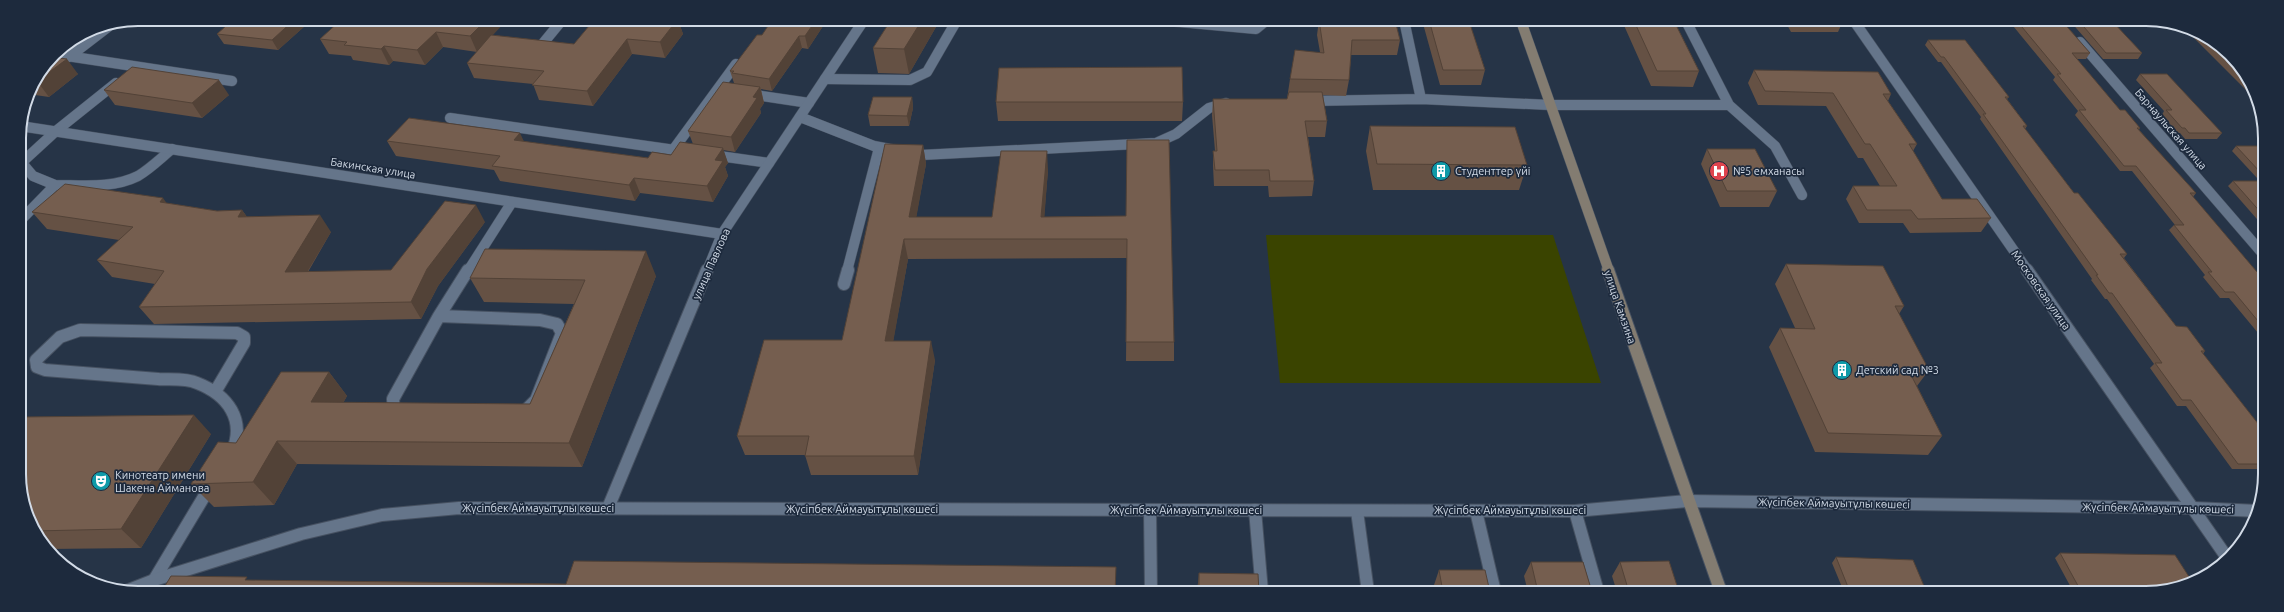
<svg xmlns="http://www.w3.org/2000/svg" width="2284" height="612" font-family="Ubuntu,sans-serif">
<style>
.green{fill:#3a4400}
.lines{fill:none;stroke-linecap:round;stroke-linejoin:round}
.service-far1-casing{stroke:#465161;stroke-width:11}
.service-casing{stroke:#465161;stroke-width:14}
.minor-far1-casing{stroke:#465161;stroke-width:11}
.minor-casing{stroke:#465161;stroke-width:14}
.tertiary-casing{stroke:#465161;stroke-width:14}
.secondary-far1-casing{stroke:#465161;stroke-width:11}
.secondary-casing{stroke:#465161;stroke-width:14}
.service-far1{stroke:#65758a;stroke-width:10}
.service{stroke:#65758a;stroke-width:12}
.minor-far1{stroke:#65758a;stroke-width:10}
.minor{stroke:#65758a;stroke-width:12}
.tertiary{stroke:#65758a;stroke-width:12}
.secondary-far1{stroke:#837c71;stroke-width:10}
.secondary{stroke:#837c71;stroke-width:12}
.wall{fill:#655144}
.shaded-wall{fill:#524237}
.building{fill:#755e4f;stroke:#524237}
.labels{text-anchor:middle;stroke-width:3.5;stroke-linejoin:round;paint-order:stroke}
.street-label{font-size:11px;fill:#d2dbe7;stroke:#1d2a3d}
.poi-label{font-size:11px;fill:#d2dbe7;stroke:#1d2a3d;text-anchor:start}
.rim{fill:none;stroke:#d2dbe7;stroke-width:2}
</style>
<rect width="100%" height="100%" fill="#263447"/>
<!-- green -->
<path class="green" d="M1266,235H1553L1601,383H1280Z"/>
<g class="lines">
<!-- service-far1 casing -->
<g class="service-far1-casing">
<path id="service-far1" d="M1158,20L1256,29L1267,20
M1404,20L1421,99
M540,47L563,19
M54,54L232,81
M69,57L112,24
M825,79L910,80L927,72L957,20
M749,94L809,103
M1309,101L1421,99L1550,105H1729L1686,21
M1729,105L1775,146L1802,195
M800,117L874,146L921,155L1156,143L1176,134L1209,108L1226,103
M450,118L689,152
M673,150L736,64
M712,155L769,163
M19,165L56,131L116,83
M55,185C82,185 112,189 138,176C150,169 161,158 172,149
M20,221L55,185L33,176L22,163
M468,271L512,202
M847,271L879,148"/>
</g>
<!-- service casing -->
<g class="service-casing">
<path id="service" d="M844,284L848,270
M439,316L540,320L557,324L562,333L536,400L524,412L504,420L409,419L394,413L393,399Z
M439,316L468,270
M215,392L244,343V337L237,333L80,330L60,337L36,360L37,367L45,370C83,373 120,376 158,379C169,380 186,378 197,383C228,395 246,420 232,452
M1150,510L1151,592
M1255,510L1262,592
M1357,511L1368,592
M1476,511L1495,592
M1575,511L1598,592
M154,580L211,485"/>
</g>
<!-- minor-far1 casing -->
<g class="minor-far1-casing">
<path id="minor-far1" d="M1854,21L2028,271
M2080,42L2263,254
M20,126L722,234
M707,271L722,234L864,20"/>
</g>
<!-- minor casing -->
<g class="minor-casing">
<path id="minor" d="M2027,270L2228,559
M608,508L707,270"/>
</g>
<!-- tertiary casing -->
<g class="tertiary-casing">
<path id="tertiary" d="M126,591L154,580L301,534L382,515L459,508L1575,511L1687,501L2194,508L2258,511"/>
</g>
<!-- secondary-far1 casing -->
<g class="secondary-far1-casing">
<path id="secondary-far1" d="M1521,21L1609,271"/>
</g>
<!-- secondary casing -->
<g class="secondary-casing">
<path id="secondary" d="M1608,270L1721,592"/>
</g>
<!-- service-far1 -->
<use href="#service-far1" class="service-far1"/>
<!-- service -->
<use href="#service" class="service"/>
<!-- minor-far1 -->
<use href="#minor-far1" class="minor-far1"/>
<!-- minor -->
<use href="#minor" class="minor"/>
<!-- tertiary -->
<use href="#tertiary" class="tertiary"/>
<!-- secondary-far1 -->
<use href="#secondary-far1" class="secondary-far1"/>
<!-- secondary -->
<use href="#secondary" class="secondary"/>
</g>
<!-- wall -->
<path class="wall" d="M234,19H303L306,25L278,50L224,44L217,34Z
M342,19L574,44L594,20H678L683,34L665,58L632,54L593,106L539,100L533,84L474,78L467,63L477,52L443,47L425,65L393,61L389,65L353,60L351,56L329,54L320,39Z
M827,20L808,49L802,48L772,91L761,89L764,103L760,109L761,113L735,152L723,150L728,163L725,167L728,176L713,202L640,193L635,201L500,181L494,170L396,156L387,141L524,142L648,158L671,155L693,144L688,131L734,83L730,71L762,35Z
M891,20H940L909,74L878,73L873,48Z
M1319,20L1400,40L1397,55H1351L1349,80L1346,96L1323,95L1327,121L1325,137H1308L1314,181L1312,196L1269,197L1268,186H1214L1213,166V151H1215L1212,115L1213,99H1287L1290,79L1320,52L1317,35Z
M1422,20L1469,21L1485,70L1481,85H1440Z
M1622,21H1674L1699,71L1693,87L1651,86Z
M1785,21H1843L1838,32H1791Z
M1931,21H1978L1976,24H1933Z
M2009,21H2062L2090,53L2086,59H2077L2120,110L2140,128L2139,130L2196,193L2193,197L2257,272L2263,275V339L2229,298H2220L2203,277L2205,275L2169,230L2174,225H2175L2132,171H2120L2075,115L2078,111L2053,80L2055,77Z
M2070,21H2112L2142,53L2138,59H2103Z
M2182,26L2205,35L2253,85L2258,102Z
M1928,40L2009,97L2007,99L2027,126L2025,129L2074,193L2127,254L2124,258L2176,326L2205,351L2203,354L2263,430V469H2232L2186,406H2177L2150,368L2154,364L2107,299H2105L2091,280L2092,279L1980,119L1981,117L1941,62H1938L1925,45Z
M52,57L78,74L49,97L28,94V92Z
M1754,70L1891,94L1888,101L1917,144L1913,151L1942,199L1991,218L1981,232L1910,233L1903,223H1859L1846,199L1853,186H1880L1863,158H1858L1826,106L1758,105L1748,83Z
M2140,74L2222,133L2217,139H2185L2180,133H2178L2162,115L2164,111L2136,80Z
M104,90L229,95L202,118L115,105Z
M912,97L913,108L909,126H870L868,115Z
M996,102H1183L1182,121H998Z
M1370,126L1527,165L1519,190H1373L1366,151Z
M923,145L926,164L916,217H992L1048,170L1044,217L1126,216L1174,342V361H1126L1127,258L908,259L893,341L935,360L918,475H811L805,455H745L737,436L842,340Z
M2236,146H2263V178H2257L2232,151Z
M1707,149L1777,191L1769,207H1720L1701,164Z
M2233,181H2263V226L2228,186Z
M166,203L217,211L242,210L247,217L331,232L308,272L391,270L485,222L438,286L421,319L154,324L139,307L155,284L112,277L97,260L119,240L47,229L32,212Z
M1786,264L1904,306L1899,314L1929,370L1917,386L1942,436L1928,455L1815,452L1769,347L1780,328H1795L1775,284Z
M656,276L582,467L297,464L274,505L214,507L191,484L236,443L329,372L347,396L343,403L530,404L574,304L484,302L470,278Z
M211,434L141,548L47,549L35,533L21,497Z
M2060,553L2154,593H2074L2055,558Z
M1836,557L1927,593L1844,592L1832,563Z
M1531,562L1592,592H1528L1524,576Z
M1620,562L1679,592H1617L1612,576Z
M1439,570L1490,592H1436L1434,585Z
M1199,573L1259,592H1197Z"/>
<!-- shaded-wall -->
<path class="shaded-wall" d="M295,19H303L306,25L278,50L272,40Z
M487,19H508L477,52L470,36Z
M677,20H678L683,34L665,58L660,42Z
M816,20H827L808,49L805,36Z
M922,20H940L909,74L904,49Z
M436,32L443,47L425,65L417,50Z
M799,36L802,48L772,91L769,79Z
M627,39L632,54L593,106L587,91Z
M384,46L393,61L389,65L381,49Z
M67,59L78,74L49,97L37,81Z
M219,80L229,95L202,118L192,103Z
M760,87L764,103L760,109L761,113L735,152L731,137L753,97Z
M912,97L913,108L909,126L907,116Z
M520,133L527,148L514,140Z
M923,145L926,164L913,236L909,217Z
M723,148L728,163L725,167L728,176L713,202L707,186L715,160Z
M1047,151L1048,170L1043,236L1041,217Z
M634,178L640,193L635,201L629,185Z
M163,198L176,216L160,202Z
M476,205L485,222L438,286L421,319L411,302L427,269Z
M242,210L255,228L238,217Z
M320,215L331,232L297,289L285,272Z
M904,239L908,259L890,360L885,341Z
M646,251L656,276L582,467L569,443Z
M931,341L935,360L918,475L914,456Z
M329,372L347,396L330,426L311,402Z
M194,415L211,434L141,548L121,529Z
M277,441L297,464L274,505L253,482Z
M1116,567V592H1115Z"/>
<!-- building -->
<path class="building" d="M234,19H295L272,40L217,34Z
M342,19H487L470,36L436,32L417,50L384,46L381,49L344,45L347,42L320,39Z
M594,20H677L660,42L627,39L587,91L532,85L544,71L467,63L491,35L574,44Z
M772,20H816L805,36H799L769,79L732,73L734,71H730L757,35H762Z
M891,20H922L904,49L873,48Z
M1319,20H1395L1400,40H1352L1349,80L1290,79L1295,50L1324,53Z
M1429,20L1469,21L1485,70H1443Z
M1634,21H1674L1699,71H1657Z
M2017,21H2062L2090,53H2072L2120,110H2125L2140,128H2137L2196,193H2190L2257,272H2260L2263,275V327L2234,292H2225L2208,272H2212L2174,225H2184L2136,166H2124L2079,110H2086L2057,74H2061Z
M2079,21H2112L2142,53H2106Z
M2197,32L2205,35L2230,54L2253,85V87Z
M1928,40H1965L2009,97H2005L2027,126H2023L2074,193H2078L2127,254H2120L2176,326L2187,327L2205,351H2201L2263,430V464H2238L2191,400H2182L2155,363H2162L2112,293H2109L2096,275H2098L1983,114H1986L1944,57H1941Z
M52,57L67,59L37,81H36Z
M132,67L219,80L192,103L104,90Z
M1182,67L1183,102H996L999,68Z
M1754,70L1878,72L1891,94H1883L1917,144H1909L1942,199H1977L1991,218L1918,219L1911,210H1867L1853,186H1897L1870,144H1865L1833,93L1765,91Z
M2140,74H2167L2222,133H2189L2185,128H2182L2166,110H2172Z
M723,82L760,87L753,97L757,98L731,137L688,131Z
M1289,92H1322L1327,121H1305L1314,181H1270L1269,170H1215L1213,151H1217L1213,99H1287Z
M873,97H912L907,116L868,115Z
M409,118L520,133L514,140L648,158L652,152L671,155L680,142L723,148L715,160L723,161L707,186L634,178L629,185L492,166L500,156L387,141Z
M1370,126L1515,127L1527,165L1377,164Z
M1127,140H1169L1174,342H1126L1127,239H904L885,341H931L914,456H805L809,436H737L764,340H842L885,144L923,145L909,217H992L1001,151H1047L1041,217L1126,216Z
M2236,146H2263V173H2261Z
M1707,149H1755L1777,191H1727Z
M2233,181H2263V215Z
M65,184L163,198L160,202L217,211L242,210L238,217L320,215L285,272L391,270L445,201L476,205L427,269L411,302L139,307L164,271L97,260L133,227L32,212Z
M485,249L646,251L569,443L277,441L253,482L191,484L218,442L236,443L281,372H329L311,402L530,404L585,280L470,278Z
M1786,264L1883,266L1904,306H1895L1929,370L1908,369L1942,436L1828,433L1780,328L1815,329Z
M194,415L121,529L34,531L21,497V418L22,417Z
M2060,553L2175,555L2193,583L2191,584L2154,593H2082Z
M1836,557L1913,560L1927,593L1850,592Z
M574,561L1116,567L1115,592L162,591L171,576L247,577L245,580L566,584Z
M1669,561L1679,592H1629L1620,562Z
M1531,562H1583L1592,592H1538Z
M1439,570H1485L1490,592H1443Z
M1199,573L1258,574L1259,592H1199Z"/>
<!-- icons -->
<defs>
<g id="building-disc" transform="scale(1)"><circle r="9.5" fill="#0f9aa8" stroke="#1d2a3d"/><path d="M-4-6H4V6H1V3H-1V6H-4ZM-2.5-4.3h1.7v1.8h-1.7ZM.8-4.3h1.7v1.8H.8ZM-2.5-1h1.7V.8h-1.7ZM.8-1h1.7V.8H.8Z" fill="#fff"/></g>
<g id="hospital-disc" transform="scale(1)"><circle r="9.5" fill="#e0444e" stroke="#1d2a3d"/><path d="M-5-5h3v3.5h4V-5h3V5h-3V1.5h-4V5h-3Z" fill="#fff"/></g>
<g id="theatre-disc" transform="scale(1)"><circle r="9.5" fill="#0f9aa8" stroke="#1d2a3d"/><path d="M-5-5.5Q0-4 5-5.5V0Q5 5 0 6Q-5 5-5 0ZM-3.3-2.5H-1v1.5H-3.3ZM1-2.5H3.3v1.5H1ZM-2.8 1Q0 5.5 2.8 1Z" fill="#fff"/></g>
</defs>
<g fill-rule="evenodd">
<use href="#building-disc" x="1441" y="171"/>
<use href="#hospital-disc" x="1719" y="171"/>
<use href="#building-disc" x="1842" y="370"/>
<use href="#theatre-disc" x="101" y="481"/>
</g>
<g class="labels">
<!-- street labels -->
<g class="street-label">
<text transform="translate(2171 129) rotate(49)" y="4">Барнаульская улица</text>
<text transform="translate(373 168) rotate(9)" y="4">Бакинская улица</text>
<text transform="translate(711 264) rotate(-66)" y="4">улица Павлова</text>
<text transform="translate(2041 290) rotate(55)" y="4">Московская улица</text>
<text transform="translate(1620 307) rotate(71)" y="4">улица Камзина</text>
<text transform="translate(1834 503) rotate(1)" y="4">Жүсіпбек Аймауытұлы көшесі</text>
<text x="538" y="512">Жүсіпбек Аймауытұлы көшесі</text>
<text transform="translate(2158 508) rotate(1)" y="4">Жүсіпбек Аймауытұлы көшесі</text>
<text x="862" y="513">Жүсіпбек Аймауытұлы көшесі</text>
<text x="1186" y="514">Жүсіпбек Аймауытұлы көшесі</text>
<text x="1510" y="514">Жүсіпбек Аймауытұлы көшесі</text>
</g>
<!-- poi labels -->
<g class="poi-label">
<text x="1455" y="175">Студенттер үйі</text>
<text x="1733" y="175">№5 емханасы</text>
<text x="1856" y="374">Детский сад №3</text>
<text x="115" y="479">Кинотеатр имени<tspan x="115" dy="13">Шакена Айманова</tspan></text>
</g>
</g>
<!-- crop -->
<path d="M0 0H2284V612H0ZM138 26H2146A112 112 0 0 1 2258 138V474A112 112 0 0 1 2146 586H138A112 112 0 0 1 26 474V138A112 112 0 0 1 138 26Z" fill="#1d2a3d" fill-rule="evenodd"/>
<path class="rim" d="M138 26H2146A112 112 0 0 1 2258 138V474A112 112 0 0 1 2146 586H138A112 112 0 0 1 26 474V138A112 112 0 0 1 138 26Z"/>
</svg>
